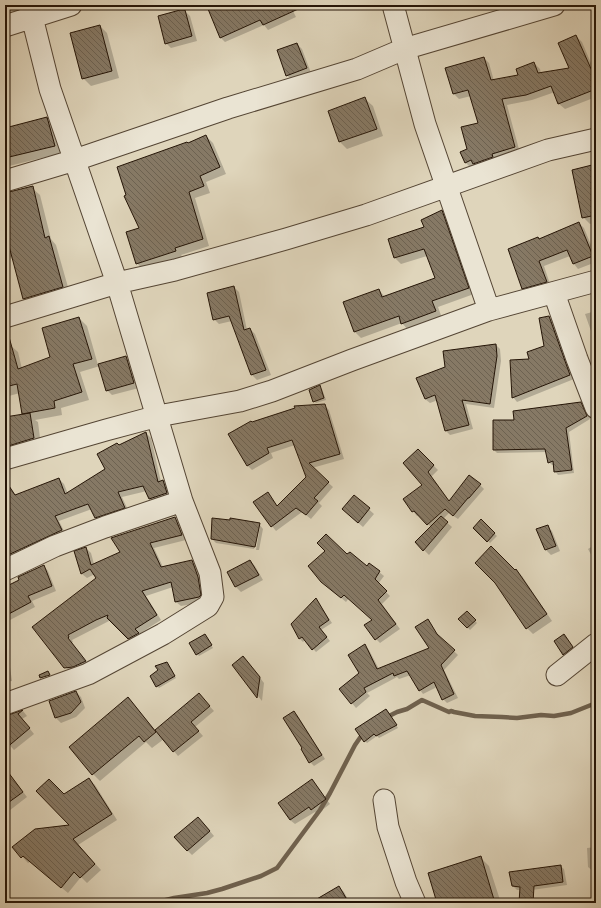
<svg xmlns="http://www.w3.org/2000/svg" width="601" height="908" font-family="'IM FELL French Canon',serif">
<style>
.shadow{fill:#0003}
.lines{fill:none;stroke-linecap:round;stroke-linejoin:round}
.stream{stroke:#6f614e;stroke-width:4.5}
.building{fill:url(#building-back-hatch);stroke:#251507}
.minor-casing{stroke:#544534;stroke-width:23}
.minor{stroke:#eae4d3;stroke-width:21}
</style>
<defs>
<pattern id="building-back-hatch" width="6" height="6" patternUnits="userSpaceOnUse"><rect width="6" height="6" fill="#867965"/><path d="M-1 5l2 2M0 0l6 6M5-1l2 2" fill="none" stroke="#6d6251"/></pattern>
</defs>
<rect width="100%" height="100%" fill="#dfd5bb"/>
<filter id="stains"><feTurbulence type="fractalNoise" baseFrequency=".005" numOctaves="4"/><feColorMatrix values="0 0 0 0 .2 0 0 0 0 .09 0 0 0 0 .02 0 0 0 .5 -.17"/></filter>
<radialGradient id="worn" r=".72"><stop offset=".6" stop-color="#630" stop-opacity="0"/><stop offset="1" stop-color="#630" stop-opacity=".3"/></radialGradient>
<!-- shadow -->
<path class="shadow" d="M5,5H19L20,11L5,16Z
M221,5H290L296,17L268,30L264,25L225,42L220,37Z
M185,11L190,16L197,41L171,48L166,43Z
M100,26L107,33L119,78L91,86L83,78Z
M576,36L582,42L596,75V97L565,109L559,104L555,92L532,100L507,105L520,153L471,168L465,162L468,150L479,123L471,96L459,99L454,94L484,58L489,63L494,81L520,75L534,63L540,69L541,74L570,69Z
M297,44L302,49L311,73L292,80L287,75Z
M365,99L373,106L383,136L347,149L340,142L329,112Z
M5,111L7,113L10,127L47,118L54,125L62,153L5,167Z
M206,136L213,143L226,174L206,182L210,193L195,198L209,246L181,255L183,258L143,270L137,263L141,229L188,144Z
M596,166V222L590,224L583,217Z
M32,188L40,195L51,239L56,245L70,294L31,306L24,298L14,261L10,257L5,241V195Z
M442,212L448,218L474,294L438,307L442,318L408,330L402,323L361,338L355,332L345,303L379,290L385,297L436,278L427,256L401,264L395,258Z
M579,223L584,228L596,257V262L578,269L574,264L570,256L544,266L551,287L528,293L523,288L539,240Z
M234,287L239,292L247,330L250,329L255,334L271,375L257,380L252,375L232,321L219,324L214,319Z
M596,311V336H595L591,331L585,314Z
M549,317L553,321L574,379L517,402L513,397L530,360L545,347Z
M79,318L87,326L98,365L126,357L131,362L139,388L112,395L107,390L100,366L80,372L89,400L61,408L62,415L35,420L38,422L41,446L5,449V418L25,415L23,413L20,393L5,397V346L10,345L18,352L22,369L51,357Z
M496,345L500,349L501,361L494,408L466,404L473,429L450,435L446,431L438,400L430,403L425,399L446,368Z
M319,387L322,389L326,400L316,403L314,401Z
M580,403L584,407L590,419L569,432L574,473L558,475L555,471L554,465H552L549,462L547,452L497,453L494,450L515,421Z
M324,405L329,410L344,459L312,468L333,487L319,503L322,506L311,519L302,512L276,531L272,526L268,494L278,507L307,477L295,445L271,453L273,458L252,470L248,466L252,423Z
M146,433L151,438L161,482L163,481L168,486L171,498L155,504L150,499L147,491L122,497L129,512L100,522L96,517L92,509L59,521L66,535L13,560L9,555L5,547V484L6,483L11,488L16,496L59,479L64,484L68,494L107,469L119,446Z
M418,450L438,470L431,477L450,502L480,485L484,489L458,519L449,513L443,519L452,527L429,555L416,542L431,527L419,515L417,516L413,511L423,485Z
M354,496L374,514L363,527L348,514Z
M175,518L180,523L186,540L154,548L163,567L192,561L196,566L203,583L204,602L181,606L176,602L173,587L146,596L161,620L139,634L143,638L134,643L111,620L72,640L73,642L72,643L90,666L70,672L34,627L97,578L95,574L87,578L82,574L76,552L86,548L91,553L94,564L121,552Z
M481,521L497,536L490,543L474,528Z
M259,524L263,529L259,550H256L260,526H258L254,549L216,543L212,539Z
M547,526L552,531L560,551L551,555L546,550L538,529Z
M596,544V564L588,549Z
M348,556L367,567L379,572L384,576L378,584L390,596L382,604L400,629L380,643L376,639L373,620L349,598L346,602L326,585Z
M250,561L255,566L263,580L241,592L236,587L228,573Z
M44,566L48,571L56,591L32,601L35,607L10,620L5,615V588Z
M516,570L522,576L552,621L533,634L527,628L515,571Z
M316,599L332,623L321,630L330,641L316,652L305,640L303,642L300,639L292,624Z
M467,612L477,623L470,630L460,619Z
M427,620L440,638L458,655L444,670L458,698L447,703L443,699L437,687L423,694L420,690L411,675L399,679L397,677L367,693L370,696L356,708L340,689L360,673L365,646L369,650L379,669L430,648Z
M205,635L213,648L199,656L197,654Z
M566,638L574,650L566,656L564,654Z
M5,657L9,660L12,681L5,682Z
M248,662L264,683L262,701L233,665Z
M169,666L176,678L159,688L157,686Z
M76,692L81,697L85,708L76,717L61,723L56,718L50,702Z
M128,698L156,731L203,699L214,711L195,727L203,736L178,756L164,739L152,748L146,742L100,781L93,774Z
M23,711L27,716L22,719L34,734L14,750L5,740V716Z
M294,712L298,716L325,759L314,766L310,762Z
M388,712L398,728L379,738L377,736L367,743L365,741Z
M8,772L27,797L5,814V774Z
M89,779L95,785L117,820L78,845L101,870L87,883L81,877L68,893L30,862L28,863L13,847L71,826Z
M312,781L330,804L317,814L315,812L295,824L290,820Z
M203,823L214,836L192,855L187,850Z
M596,847V890L592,886L593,871L588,867L587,848Z
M480,857L489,866L501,903H438Z
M560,866L564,869L567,885L525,891L523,890H517L513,886Z
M339,887L344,892L350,903H323Z
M301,900L305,903H296Z"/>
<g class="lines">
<!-- stream -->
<path class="stream" d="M385,718L397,712L407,709L422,700L449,712L451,711L454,712L475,716L502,717L517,718L541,715L554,716L571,713L596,703
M154,903L174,898L207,893L222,889L261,876L277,868L320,810L330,793L355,745L364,732"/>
</g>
<!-- building -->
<path class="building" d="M218,5H307L263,25L260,20L220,38L208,9Z
M180,10H185L192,36L165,44L158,16Z
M100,25L112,71L82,79L70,33Z
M576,35L596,80V89L558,104L551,86L526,95L502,99L515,147L492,154L493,157L473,164L471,160L465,163L460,152L467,149L461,127L478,123L468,90L453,94L445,68L484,57L491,80L518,75L516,69L534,62L538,73L569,68L558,43Z
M297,43L307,68L286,76L277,50Z
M365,97L377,129L339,142L328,111Z
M47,117L55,146L5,158V128Z
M206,135L220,167L200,176L204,186L189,192L203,239L175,248L176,251L136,264L126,232L139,228L124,196L126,195L117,167L187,142L188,143Z
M596,164V215L582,218L572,170Z
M33,186L45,238L49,236L63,287L23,299L5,231V193Z
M442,210L469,288L432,301L436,311L401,324L399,316L354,332L343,302L379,289L382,297L435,278L424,249L394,258L388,239L424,227L421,220Z
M579,222L593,256L573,264L567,250L539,261L547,282L522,289L508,249L538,237L539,239Z
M234,286L244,330L250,328L266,370L251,375L229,316L213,320L207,293Z
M549,316L570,375L512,398L510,360L529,359L527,352L544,346L539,318Z
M79,317L92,359L73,364L82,392L54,401L55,408L22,414L17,384L5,387V338L9,337L18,369L50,357L42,328Z
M496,344L497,356L490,404L462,400L469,425L445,431L435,395L425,399L416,378L445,367L443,351Z
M126,356L134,383L106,391L98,364Z
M320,385L324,398L313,402L309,390Z
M581,402L587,416L566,428L572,470L554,472L553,461L548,463L545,449L493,450V420H514L513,411Z
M325,404L340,454L309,463L329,482L314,498L318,501L306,515L296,508L271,527L253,502L268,492L277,506L306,477L292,440L267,448L269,453L247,466L228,434L251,421L252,422L295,408L294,406Z
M30,413L34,438L5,447V417Z
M146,432L158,482L163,480L167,493L149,499L143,486L118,492L125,508L95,518L88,504L55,516L62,530L8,555L5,550V480L15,495L59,478L65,494L105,469L97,454L117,443L119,445Z
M418,449L434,465L428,472L449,501L469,475L481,484L469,498H468L453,516L445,509L427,525L414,511L412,512L403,499L422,485L403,463Z
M354,495L370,508L358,523L342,509Z
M441,516L448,522L423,551L415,542Z
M175,517L182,535L150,543L161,567L192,560L198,577L201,595L199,597L175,602L171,582L142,591L157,615L135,629L139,633L128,639L107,618L108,615L96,620L68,635L69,637L68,638L86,661L73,667L64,668L32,627L96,578L90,569L81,574L74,551L86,547L91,565L120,552L111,538Z
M212,518L230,520V518L260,523L255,547L211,539Z
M481,519L495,533L487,542L473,528Z
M548,525L556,546L545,550L536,529Z
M326,534L347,554L350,552L367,566L369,563L380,571L375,579L387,591L378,600L396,624L375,640L364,625L372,620L344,595L341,598L321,582L308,566L325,551L317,543Z
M491,546L515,570L516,569L547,614L526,629L495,583L475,563Z
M250,560L259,575L235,587L227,572Z
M44,565L52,586L28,596L31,602L5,616V587L19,580L18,577Z
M316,598L329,620L319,627L327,637L312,650L302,637L299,639L291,624Z
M467,611L476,620L467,628L458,619Z
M428,619L437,634L455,650L441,665L454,694L442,700L434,682L419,691L407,671L394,676L393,673L364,688L366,692L351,704L339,689L359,673L348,655L365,644L377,669L429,648L415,627Z
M205,634L212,645L196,655L189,643Z
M564,634L573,647L563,655L554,641Z
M243,656L260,677L257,698L232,665Z
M167,662L175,676L156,687L150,676L158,670L155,666Z
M48,671L50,675L40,678L39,675Z
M76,691L81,702L71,713L55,718L49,701Z
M199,693L210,706L191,722L199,731L173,752L155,730Z
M128,697L156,732L144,742L139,736L92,775L69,747Z
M386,709L397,725L376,736L374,734L364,742L355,729Z
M23,710L18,714L30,728L5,749V716Z
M294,711L322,755L309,763L301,749L302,748L283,718Z
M5,768L23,792L5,805Z
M89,778L112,814L73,839L95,864L80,878L74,872L61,888L23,856L21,858L12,847L35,829L69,825L36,791L49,779L64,794Z
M312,779L326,799L311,810L309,807L290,820L278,803Z
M198,817L210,831L187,851L174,837Z
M481,856L495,903H437L428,873Z
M561,865L563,882L534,886L533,903H519L520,887L512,886L509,872Z
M339,886L346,898L338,903H310Z"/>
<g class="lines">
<!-- minor casing -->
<g class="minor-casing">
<path id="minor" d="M393,5L425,124L489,310
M5,26L71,5
M5,181L75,160L228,108L357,69L404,49L554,5
M554,293L577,359L596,408
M5,317L117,283L175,270L286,239L366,215L548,150L596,139
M5,459L106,430L158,416L240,401L272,391L352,360L489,310L596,281
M5,570L55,546L105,527L182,501
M557,675L596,644
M5,704L88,674L163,634L208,606L213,597L210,573L182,501L117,283L50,89L29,5
M384,800L388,827L406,882L415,903"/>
</g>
<!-- minor -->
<use href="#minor" class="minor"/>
</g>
<!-- margin -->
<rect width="601" height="908" fill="none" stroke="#dfd5bb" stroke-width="20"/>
<rect x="6" y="6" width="589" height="896" fill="none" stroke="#251507" stroke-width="2"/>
<rect x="10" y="10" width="581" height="888" fill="none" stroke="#251507"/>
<rect width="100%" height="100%" filter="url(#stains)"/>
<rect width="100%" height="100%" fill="url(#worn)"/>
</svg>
